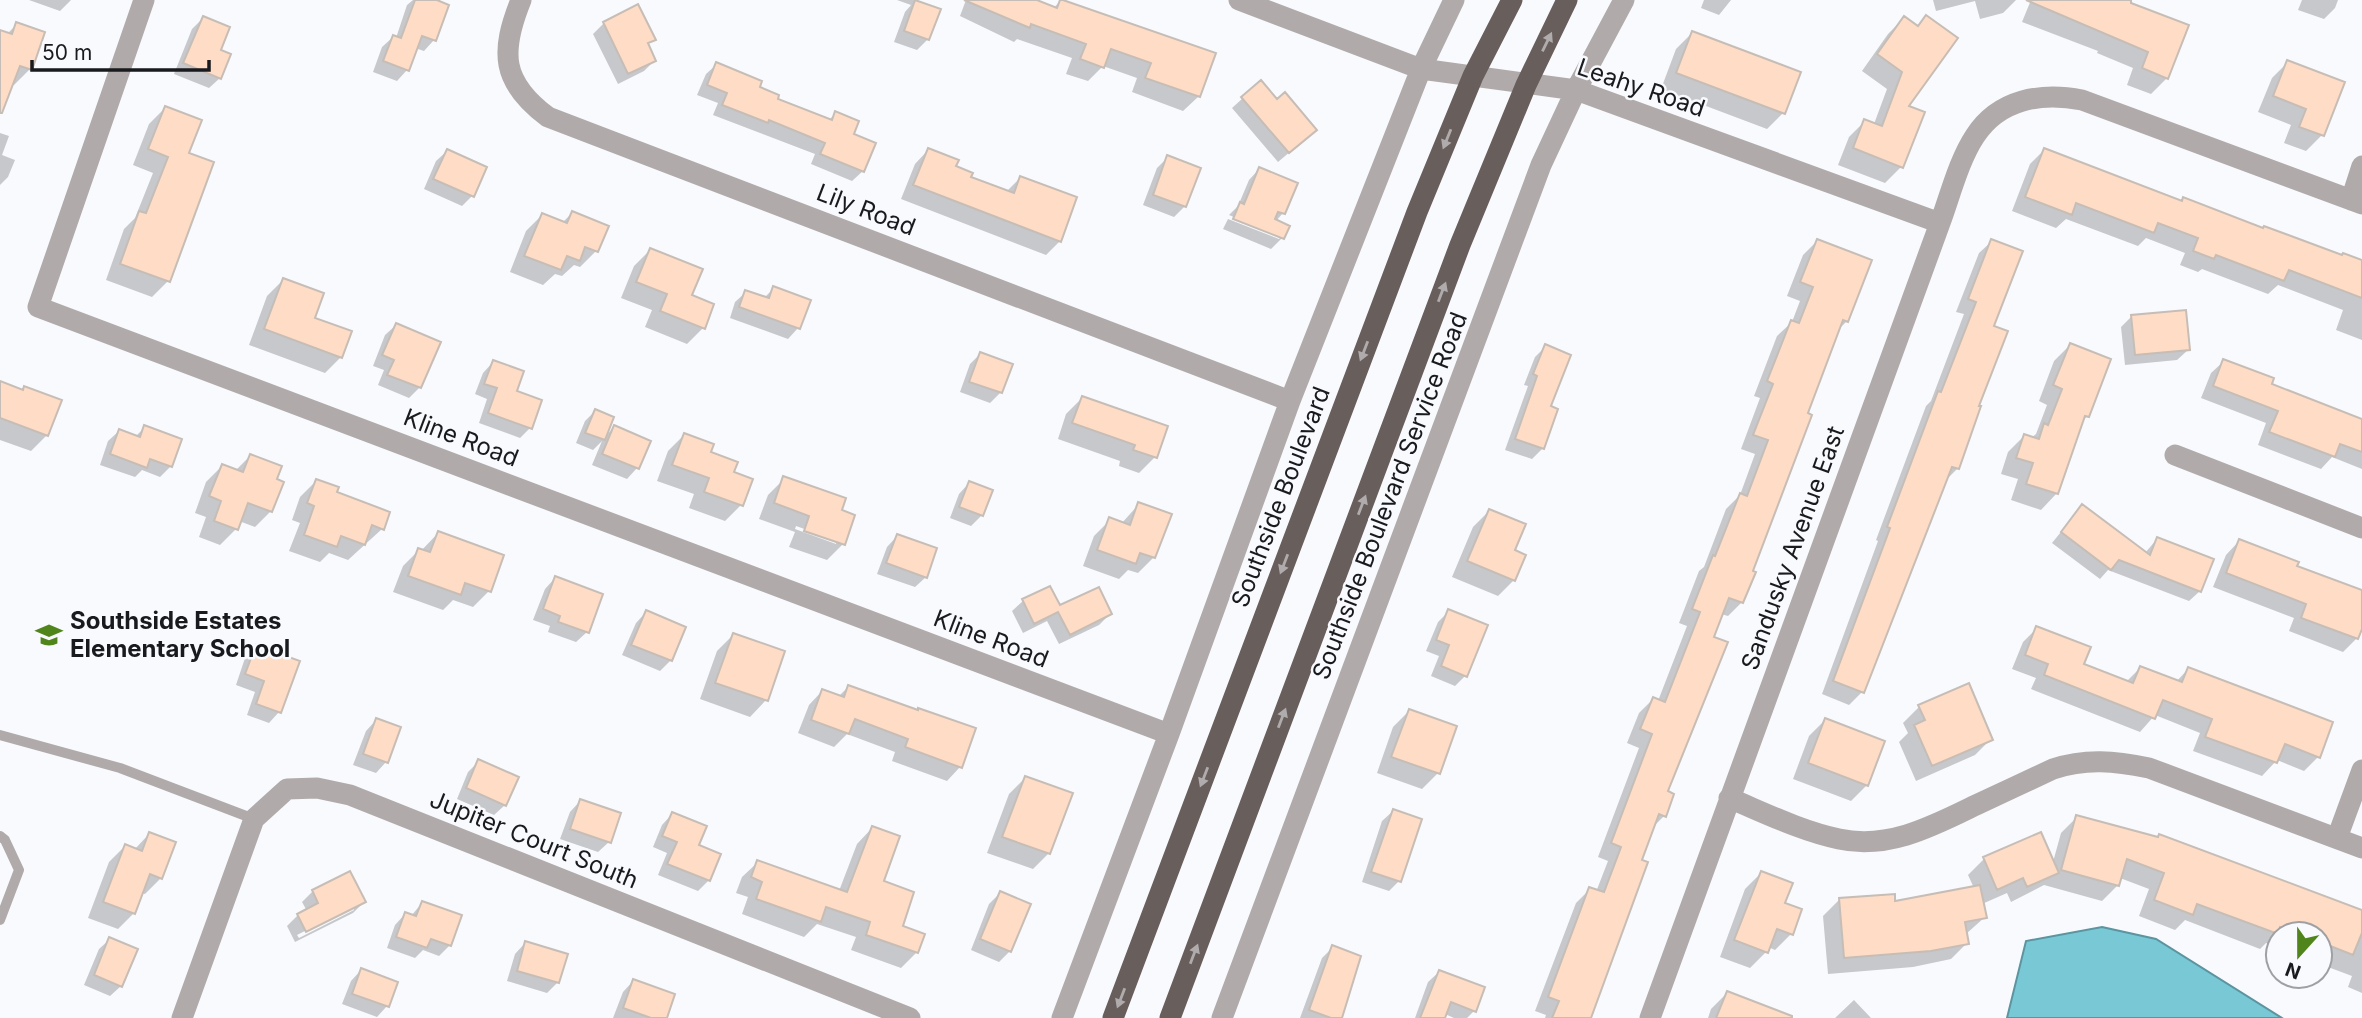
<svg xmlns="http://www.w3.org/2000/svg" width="2362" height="1018" font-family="Inter,sans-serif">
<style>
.water{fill:#78c8d6;stroke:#5c949f;stroke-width:2}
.shadow{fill:#0003;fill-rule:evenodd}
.building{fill:#fedcc5;stroke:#c6bdb6;stroke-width:2}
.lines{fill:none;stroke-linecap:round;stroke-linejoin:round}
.service{stroke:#b0abaa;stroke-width:10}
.minor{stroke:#b0abaa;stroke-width:21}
.trunk{stroke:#685e5c;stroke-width:21}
.oneway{fill:#b0acad}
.labels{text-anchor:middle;stroke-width:5;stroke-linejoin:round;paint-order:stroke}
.street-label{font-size:24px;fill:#191a1e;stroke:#f9fafe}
.poi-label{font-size:24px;font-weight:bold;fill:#191a1e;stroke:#f9fafe;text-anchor:start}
</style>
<rect width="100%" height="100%" fill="#f9fafe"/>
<!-- water -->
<path class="water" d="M2102,927L2156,939L2282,1018H2007L2026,941Z"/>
<!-- shadow -->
<path class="shadow" d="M29,0H71L60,11Z
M413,0H432L434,40L424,51L415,48L407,70L397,81L373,72L382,47L393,37L396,38L407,5Z
M897,0H917L928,39L917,50L894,42L905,12L911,5Z
M966,0H1032L1053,9L1060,1L1214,54L1198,97L1183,111L1132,92L1137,78L1103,66L1088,81L1066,74L1072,58L1017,39L1014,42L960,16Z
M1704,0H1731L1719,15L1701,8Z
M1933,0H2016L2003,13L1980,19L1975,1L1936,11Z
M2031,0H2119L2167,78L2151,94L2127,85L2133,68L2097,53L2098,51L2022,22Z
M2302,0H2338L2335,8L2324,19L2298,10Z
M203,18L219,51L220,78L209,88L174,74L192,29Z
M1904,18L1917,27L1926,18L1907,107L1901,167L1885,183L1838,165L1849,137L1865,121L1874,124L1887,89L1862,71L1888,34Z
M604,23L653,39L647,46L654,61L644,71L618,84L593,34Z
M17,24L30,69L14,85L11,84L0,97V35L7,34Z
M1692,33L1799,73L1783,113L1767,129L1661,89L1676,49Z
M2288,62L2322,135L2306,151L2284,143L2291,125L2258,112L2272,78Z
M717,64L776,100L828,121L836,113L852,135L863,171L852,181L811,164L815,154L713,115L718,103L697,95L706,74Z
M1243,98L1304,140L1278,162L1232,108Z
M165,108L187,154L168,281L152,297L106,280L124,229L135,218L153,173L133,165L149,124Z
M0,133L9,136L2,155L15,160L8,177L0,185Z
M928,150L969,178L1006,192L1020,178L1060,241L1046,255L901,199L915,164Z
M2044,150L2181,202L2362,263V340L2336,330L2343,310L2278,285L2268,294L2202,269L2198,272L2180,265L2185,253L2146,238L2138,246L2066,219L2056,228L2012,211L2030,164Z
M447,151L472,196L462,206L424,189L436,161Z
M1168,157L1185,206L1174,217L1143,205L1157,168Z
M1259,169L1283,213L1276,221L1287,227L1282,238L1271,249L1223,229L1228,219L1279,239L1280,238L1272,233L1229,215L1238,206L1249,180Z
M572,213L596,251L580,267L574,265L562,276L555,274L543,285L510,272L526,231L542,215L562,223Z
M1817,241L1847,321L1837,331L1751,572L1742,602L1728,616L1721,614L1666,792L1664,816L1652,828L1589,1018H1545L1546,1015L1535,1011L1576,903L1590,889L1596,892L1608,861L1598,857L1639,748L1627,743L1639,713L1653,699L1658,701L1687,626L1679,623L1699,571L1704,567L1726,509L1740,495L1755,454L1741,449L1760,398L1754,396L1777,336L1792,322L1800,301L1787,296L1803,255Z
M1992,241V327L1977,407L1958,468L1945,481L1862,692L1849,705L1822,694L1878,541L1876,540L1926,406L1931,401L1964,314L1956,312L1979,253Z
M650,250L690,296L703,328L687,344L645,327L652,310L621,298L634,266Z
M283,280L341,357L325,373L249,345L267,296Z
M774,288L798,328L788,339L730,318L735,302L746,292L764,298Z
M2132,316L2188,350L2177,360L2125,365L2121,327Z
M396,325L420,387L409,398L378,385L384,370L373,366L385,335Z
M2070,345L2087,416L2081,423L2057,493L2041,510L2011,500L2018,479L2001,474L2008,452L2024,436L2031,438L2036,434L2047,405L2039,401L2054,361Z
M1545,347L1548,407L1543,448L1532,459L1505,450L1528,386L1524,385L1535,357Z
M980,354L1011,365L1000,393L990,403L960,392L970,364Z
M2224,361L2270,385L2362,421V469L2332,457L2321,469L2258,445L2266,423L2201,398L2211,373Z
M493,362L514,392L530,428L520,438L479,423L487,399L475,394L483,373Z
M0,383L47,435L31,451L0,440Z
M1082,398L1155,457L1139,473L1119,466L1120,461L1058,439L1066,414Z
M595,411L605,437L614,427L637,468L627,479L592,465L602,441L593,450L576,443L585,421Z
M145,427L171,466L160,477L142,470L135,477L100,465L108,441L119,431L135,437Z
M684,435L732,473L750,480L741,505L725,521L689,508L694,494L657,481L668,451Z
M250,456L275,481L271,511L255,527L239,521L236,529L220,545L199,537L206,517L195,513L206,482L222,466L235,471Z
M784,479L843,544L827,560L789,547L795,532L759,519L768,495ZM796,526L836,540V544L795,529Z
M316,481L382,529L348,560L329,553L320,562L289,551L300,523L292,520L300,497Z
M969,483L982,515L971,526L950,518L959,494Z
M1139,504L1154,557L1138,573L1128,570L1119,579L1083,566L1094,536L1110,520L1121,524Z
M2082,506L2145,553L2157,539L2200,591L2189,601L2108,570L2100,579L2052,543Z
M1489,511L1513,551L1514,580L1498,596L1452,577L1473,527Z
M438,533L489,591L473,607L453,600L443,610L393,592L403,566L419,550L421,551Z
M897,536L926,577L915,587L877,574L887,547Z
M2239,541L2295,567L2362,592V624L2357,638L2343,652L2289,631L2294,618L2213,587L2226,555Z
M555,578L587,632L576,642L548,632L550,626L533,620L545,589Z
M1023,601L1059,608L1110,614L1099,625L1059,644L1047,621L1023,633L1012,611Z
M1449,611L1465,676L1455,686L1431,676L1439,656L1426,651L1438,622Z
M646,612L671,660L660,671L622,655L636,623Z
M2037,628L2082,665L2126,682L2140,668L2176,682L2188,669L2318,757L2304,771L2277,760L2262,776L2193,751L2200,733L2155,715L2140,732L2031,689L2036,678L2012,669L2023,642Z
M733,635L783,653L766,700L750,717L700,699L717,651Z
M256,647L279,712L269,723L247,715L255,692L236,685L245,658Z
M848,687L960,767L947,781L892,761L895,752L847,734L834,747L798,733L809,705L822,691L838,697Z
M1919,707L1991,739L1975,755L1916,781L1899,742L1908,733L1903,723Z
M1409,711L1455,727L1438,773L1422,789L1377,773L1393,727Z
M376,720L399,728L386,762L376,773L353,765L366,731Z
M1825,720L1867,785L1851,801L1793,779L1809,736Z
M479,761L505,805L494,815L457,799L468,772Z
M1025,778L1049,853L1033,869L987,853L1009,794Z
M580,801L609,842L598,852L560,839L570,812Z
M1393,811L1399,881L1389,891L1362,882L1382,821Z
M672,814L697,846L709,880L698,891L658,875L667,853L653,847L662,825Z
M2077,817L2362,912V993L2348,987L2352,976L2320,964V934H2278V948L2266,943L2260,949L2185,920L2175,930L2139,916L2149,889L2120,878L2118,885L2102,901L2044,885L2011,902L2007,893L1982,904L1985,917L1966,934L1967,943L1951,959L1913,967L1828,974L1823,916L1839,900L1894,903L1974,888L1968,875L1984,859L2053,862L2061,833Z
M872,828L882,882L900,927L917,952L901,968L851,950L856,937L817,924L804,937L742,914L748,897L736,893L742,877L758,862L839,891L857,844Z
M149,834L161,878L145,894L141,893L134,913L118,929L88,918L109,862L125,846L134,850Z
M1761,873L1783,904L1791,934L1775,950L1768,947L1766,952L1750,968L1720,957L1745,889Z
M313,891L364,902L353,913L295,942L287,926L298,915L307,911L302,902ZM354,906V910L299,938L297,935Z
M1000,893L1010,951L999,962L971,950L989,904Z
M422,903L450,945L439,956L423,950L415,958L387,948L395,925L405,914L411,916Z
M110,939L121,986L110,996L84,985L99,949Z
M525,943L558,982L547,993L507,981L515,954Z
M1333,947L1340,1018H1300L1322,958Z
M361,970L387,1006L377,1017L342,1004L351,981Z
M1439,972L1474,1011L1467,1018H1454L1445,1014L1443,1018H1415L1428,982Z
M633,981L665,1018H613L623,992Z
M1727,993L1787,1018H1708L1711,1009Z
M1854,1000L1871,1018H1835Z"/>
<!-- building -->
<path class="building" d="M415,0H437L449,5L436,41L422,36L409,71L383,61L393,35L401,38Z
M915,0L941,9L929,40L904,31Z
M964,0H1037L1057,8L1060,0H1063L1216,53L1200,97L1145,78L1151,63L1111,49L1104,68L1080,59L1086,44L1031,24L1030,28Z
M2026,0H2131V3L2189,25L2168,79L2142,68L2148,52Z
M638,4L656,40L648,43L656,61L628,74L603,22Z
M1926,15L1958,38L1909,106L1925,112L1903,168L1853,148L1864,119L1882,126L1902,72L1877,54L1904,16L1918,26Z
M203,16L230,27L221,50L231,54L221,79L183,63Z
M16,22L45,32L32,70L20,66L2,113H0V30L12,34Z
M1692,31L1801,72L1785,114L1676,73Z
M2287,60L2345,82L2324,136L2299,127L2306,109L2273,96Z
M716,62L762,81L760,87L779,95L778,99L832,120L835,111L859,121L854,134L876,143L864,172L820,154L825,143L769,120L768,123L722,105L727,93L707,85Z
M1261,80L1277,99L1285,92L1317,130L1289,153L1241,97Z
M165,106L202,120L189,153L214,162L170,282L120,264L139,211L146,213L168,157L148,149Z
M928,148L959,160L956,166L973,173L971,177L1014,193L1020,176L1077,197L1061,242L913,185Z
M2044,148L2182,201L2183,197L2263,228L2264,226L2342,255L2343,253L2362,260V298L2289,270L2284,281L2216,255L2214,259L2193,251L2198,238L2158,223L2154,233L2076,203L2072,215L2025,197Z
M447,149L487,167L474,197L433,179Z
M1167,155L1201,168L1186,207L1153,195Z
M1259,167L1298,183L1285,214L1278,212L1275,219L1290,226L1284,239L1233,219L1240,202L1244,204Z
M572,211L609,226L598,252L585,247L580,261L567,256L561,270L524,256L542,213L567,223Z
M1817,239L1872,260L1848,322L1843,320L1808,413L1812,415L1753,571L1756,572L1743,603L1729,598L1714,637L1728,642L1668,791L1674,794L1666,817L1659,814L1642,860L1648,862L1591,1018H1552L1559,1001L1548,997L1589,887L1604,892L1621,847L1611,843L1652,734L1640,729L1653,697L1665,702L1700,612L1692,609L1713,555L1715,556L1740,493L1747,496L1768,440L1753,435L1773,384L1767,381L1791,320L1799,323L1813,287L1800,282Z
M1991,239L2023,251L1994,326L2008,331L1979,406H1981L1959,469L1952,467L1864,693L1833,681L1890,528L1887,527L1938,391L1941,392L1976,302L1968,299Z
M650,248L703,269L692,295L714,304L705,329L660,311L667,294L636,282Z
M283,278L324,293L315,318L352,331L342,358L264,329Z
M773,286L811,300L800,329L739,307L745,290L769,298Z
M2186,310L2190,350L2135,355L2131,315Z
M396,323L441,342L421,388L387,375L394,360L382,355Z
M2070,343L2111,359L2089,417L2085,416L2058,494L2026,484L2033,463L2016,458L2024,434L2039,439L2044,423L2048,425L2062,389L2053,385Z
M1545,344L1571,355L1551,406L1558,409L1544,449L1515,439L1537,376L1533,374Z
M980,352L1013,364L1002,393L969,382Z
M2223,359L2274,378L2272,384L2362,419V452L2340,444L2335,457L2269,432L2278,411L2213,386Z
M493,360L524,371L517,391L542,400L532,429L488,413L497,388L484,384Z
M0,381L23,390L24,386L62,400L48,436L0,418Z
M1082,396L1168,426L1157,458L1133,450L1135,445L1072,423Z
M595,409L614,417L605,440L585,433Z
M144,425L182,439L172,467L150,459L147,468L110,454L119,429L140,437Z
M614,425L651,441L639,469L602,454Z
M684,433L714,444L711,452L738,462L734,472L753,479L743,506L704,492L709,478L672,465Z
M250,454L282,466L277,479L284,482L272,512L248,503L238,530L214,521L221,501L209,496L222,464L243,472Z
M783,476L846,498L842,510L855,515L845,545L804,531L809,516L774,503Z
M316,479L339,487L337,492L390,512L384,530L372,525L365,545L341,536L337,547L304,535L314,506L307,503Z
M969,481L993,490L983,516L959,507Z
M1138,502L1172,514L1155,558L1140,553L1136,564L1097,550L1109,517L1130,525Z
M2082,504L2150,555L2157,537L2214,559L2201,592L2119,560L2111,570L2061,532Z
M1489,509L1526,524L1515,550L1526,555L1515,581L1467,561Z
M438,531L504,555L491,592L465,583L461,595L408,576L418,548L430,552Z
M897,534L937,548L927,578L886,563Z
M2239,539L2299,562L2297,566L2362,590V629L2358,639L2301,618L2306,604L2226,573Z
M555,576L603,594L589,633L558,622L560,616L543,609Z
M1050,586L1060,605L1099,587L1112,614L1070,635L1058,612L1034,624L1022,599Z
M1448,609L1488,625L1467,677L1441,666L1449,645L1436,640Z
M646,610L686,627L672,661L631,645Z
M2036,626L2091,647L2084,664L2133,683L2140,666L2182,682L2188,667L2333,722L2320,758L2285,744L2277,763L2205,737L2212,719L2163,700L2155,719L2044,675L2048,664L2025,655Z
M733,633L785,651L768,701L715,683Z
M256,645L300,661L281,713L256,704L264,681L245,674Z
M1969,683L1993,740L1932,766L1914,725L1925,720L1918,705Z
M848,685L918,710V708L976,728L962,768L905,747L908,739L855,719L849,734L811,720L822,689L844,697Z
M1409,709L1457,726L1440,774L1391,757Z
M376,718L401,727L388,763L363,754Z
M1825,718L1885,741L1868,786L1808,763Z
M478,759L519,777L506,806L466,788Z
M1025,776L1073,793L1050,854L1002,837Z
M580,799L621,813L611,843L570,829Z
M1393,809L1422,819L1401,882L1371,872Z
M672,812L707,826L699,845L721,854L710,881L667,864L677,842L662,836Z
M2076,815L2158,837L2159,834L2362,910V933L2353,955L2320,942V934H2298L2280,927L2278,934L2197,904L2193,915L2154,900L2164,873L2127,859L2119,886L2061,870Z
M872,826L900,836L884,881L914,892L903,926L925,934L918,953L866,935L870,922L826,907L821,922L756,899L762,882L751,877L757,860L847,892Z
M149,832L176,842L162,879L150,874L135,914L103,902L125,844L142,851Z
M2041,832L2059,873L2027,887L2023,878L1997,890L1983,857Z
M350,871L366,902L306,932L297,914L318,903L312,890Z
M1761,871L1793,883L1785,903L1802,909L1793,935L1777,929L1768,953L1734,940Z
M1980,885L1987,918L1965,922L1969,944L1931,951L1844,958L1839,898L1895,894V901Z
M1000,891L1031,904L1011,952L980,939Z
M422,901L462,915L451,946L431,939L427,948L396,937L405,912L416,916Z
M109,937L138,949L122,987L94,975Z
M525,941L568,954L559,983L517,971Z
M1332,945L1361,956L1342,1018H1331L1309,1010Z
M361,968L398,982L389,1007L352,994Z
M1439,970L1485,987L1476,1012L1451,1002L1445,1018H1420Z
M633,979L675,994L667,1018H651L623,1008Z
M1727,991L1792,1016V1018H1716Z"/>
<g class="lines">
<!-- service -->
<path class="service" d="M0,735L120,768L254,819
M0,836L5,840L19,870L0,920"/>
<!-- minor -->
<path class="minor" d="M144,0L38,307L1169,734
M521,0C500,52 501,82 548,117L1290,401
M1239,0L1421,69L1576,90L1940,223
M2351,200L2362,166
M2175,455L2362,528
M1729,798C1765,813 1801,831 1839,839C1888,850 1933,826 1976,805C2002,793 2027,781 2053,769C2086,758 2115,761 2149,768L2362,848
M2337,838L2362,770
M182,1018L254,819L287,789L317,788L350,795L910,1018
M1062,1018L1169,734L1290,401L1421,69L1454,0
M1222,1018L1541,165L1576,90L1624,0
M1650,1018L1940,223C1950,196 1959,160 1975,136C1999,99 2041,92 2082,100L2362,204"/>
<!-- trunk -->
<path class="trunk" d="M1113,1018L1417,212L1473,76L1512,0
M1170,1018L1460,245L1526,85L1567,0"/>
</g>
<!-- one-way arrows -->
<defs><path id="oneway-solid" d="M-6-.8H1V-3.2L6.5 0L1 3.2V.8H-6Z" transform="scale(1.75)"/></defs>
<g class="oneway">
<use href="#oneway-solid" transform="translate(1547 42) rotate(-64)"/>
<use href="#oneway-solid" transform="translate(1447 139) rotate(112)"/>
<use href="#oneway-solid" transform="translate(1442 292) rotate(-69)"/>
<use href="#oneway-solid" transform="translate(1364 351) rotate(111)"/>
<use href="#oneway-solid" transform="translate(1362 505) rotate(-69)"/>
<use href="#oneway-solid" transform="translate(1284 564) rotate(111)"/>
<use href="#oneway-solid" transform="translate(1282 718) rotate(-69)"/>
<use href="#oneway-solid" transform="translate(1204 777) rotate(111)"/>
<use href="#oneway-solid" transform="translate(1194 954) rotate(-69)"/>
<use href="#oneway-solid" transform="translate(1121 998) rotate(111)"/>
</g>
<!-- icons -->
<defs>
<g id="school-bare" transform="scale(2.1)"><path d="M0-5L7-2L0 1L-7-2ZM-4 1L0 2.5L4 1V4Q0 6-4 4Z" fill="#50851c" stroke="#f9fafe" stroke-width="2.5" paint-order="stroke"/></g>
</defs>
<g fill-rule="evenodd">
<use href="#school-bare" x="49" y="635"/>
</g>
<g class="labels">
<!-- street labels -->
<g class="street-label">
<text transform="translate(1641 88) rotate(19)" y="8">Leahy Road</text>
<text transform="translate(866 210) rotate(21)" y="8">Lily Road</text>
<text transform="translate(461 438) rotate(21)" y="8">Kline Road</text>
<text transform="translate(1390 496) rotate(-69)" y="8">Southside Boulevard Service Road</text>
<text transform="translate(1281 497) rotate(-69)" y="8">Southside Boulevard</text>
<text transform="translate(1793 548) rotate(-70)" y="8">Sandusky Avenue East</text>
<text transform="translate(991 639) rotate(21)" y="8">Kline Road</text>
<text transform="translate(534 840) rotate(22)" y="8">Jupiter Court South</text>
</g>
<!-- poi labels -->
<g class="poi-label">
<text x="70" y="629">Southside Estates<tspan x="70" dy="28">Elementary School</tspan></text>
</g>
</g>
<!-- north arrow -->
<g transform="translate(2299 955) rotate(201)"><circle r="33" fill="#f9fafe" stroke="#9fa0a4" stroke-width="2"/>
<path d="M0-5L12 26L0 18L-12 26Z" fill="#50851c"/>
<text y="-10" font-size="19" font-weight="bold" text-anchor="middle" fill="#191a1e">N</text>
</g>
<!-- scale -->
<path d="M32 60v10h177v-10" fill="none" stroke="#191a1e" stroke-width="3.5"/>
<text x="42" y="60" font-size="21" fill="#191a1e" stroke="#f9fafe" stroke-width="5" paint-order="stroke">50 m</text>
</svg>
